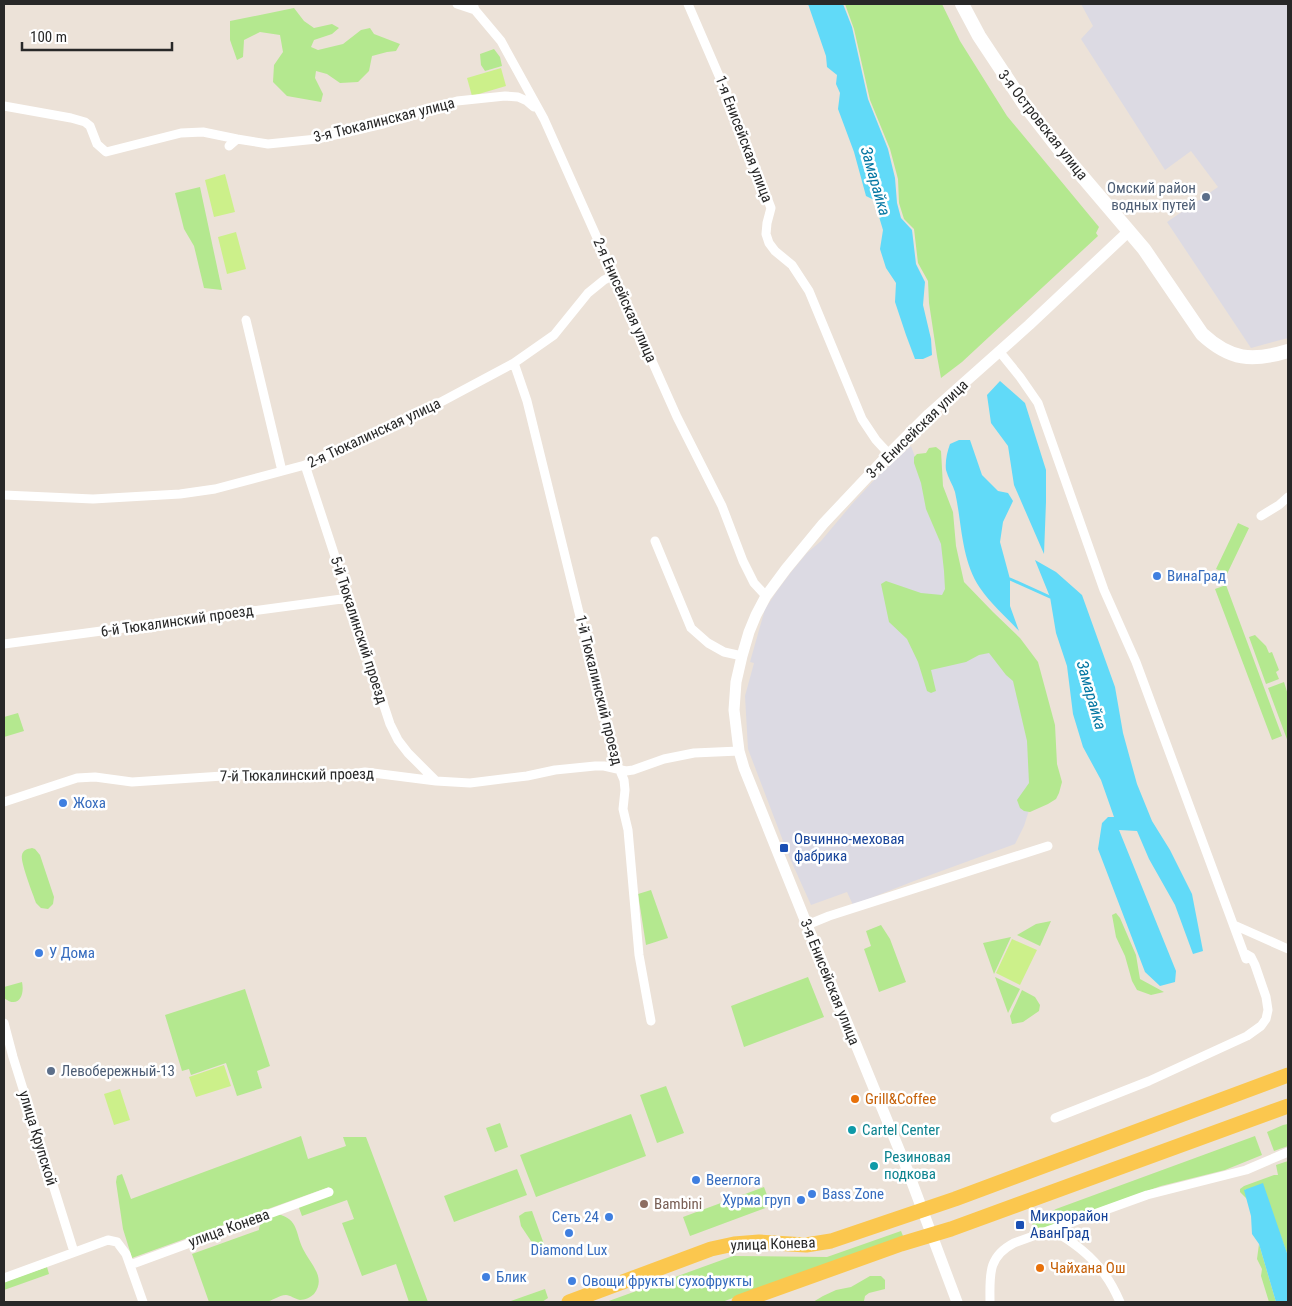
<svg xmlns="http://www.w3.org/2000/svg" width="1292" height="1306" font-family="'Roboto Condensed',sans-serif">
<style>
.industrial{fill:#dcdae3}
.green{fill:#b4e88f}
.pitch{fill:#ccf08a}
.water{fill:#61daf8}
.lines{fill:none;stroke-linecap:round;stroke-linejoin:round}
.stream{stroke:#61daf8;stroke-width:3}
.minor{stroke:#fff;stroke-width:9}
.tertiary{stroke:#fff;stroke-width:11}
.secondary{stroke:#fff;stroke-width:14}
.primary{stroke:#fbc74e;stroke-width:15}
.service-dot{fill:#5c6f8a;stroke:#fff;stroke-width:2}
.shop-dot{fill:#3f7fe0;stroke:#fff;stroke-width:2}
.transit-dot{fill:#1a4fb4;stroke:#fff;stroke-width:2}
.food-dot{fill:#e8710a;stroke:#fff;stroke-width:2}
.culture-dot{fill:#0f9aa8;stroke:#fff;stroke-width:2}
.education-dot{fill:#8d6e63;stroke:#fff;stroke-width:2}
.labels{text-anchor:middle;stroke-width:5;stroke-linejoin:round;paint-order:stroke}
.street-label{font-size:15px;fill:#282828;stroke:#fff}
.service-label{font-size:15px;fill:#4e5e75;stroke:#fff;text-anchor:end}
.shop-label{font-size:15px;fill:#366cbe;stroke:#fff;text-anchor:start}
.transit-label{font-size:15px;fill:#164399;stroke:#fff;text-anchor:start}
.food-label{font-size:15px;fill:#c56008;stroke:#fff;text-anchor:start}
.culture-label{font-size:15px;fill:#0d838f;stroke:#fff;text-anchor:start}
.education-label{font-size:15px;fill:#785e54;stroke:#fff;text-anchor:start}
.water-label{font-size:16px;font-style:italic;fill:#0376a2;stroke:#fff}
</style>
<rect width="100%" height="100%" fill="#ece2d8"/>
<!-- industrial -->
<path class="industrial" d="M1081,4H1288V338L1251,348L1167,222L1218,187L1191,151L1165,170L1081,39L1093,26Z
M911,446L988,652L1000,659L1017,678L1031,730V804L1024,826L1015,844L914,881L853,905L847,892L811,905L788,854L748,749L745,696L754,663L750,662L765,609L777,591L792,571L807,553L821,541L852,504L877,477Z"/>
<!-- green -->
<path class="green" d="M845,4H942L960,41L1007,116L1099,227L1096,233L1098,236L962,362L941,378L937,356L929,303L928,281L918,263L914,229L904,219L899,203L898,179L890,149L870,100L854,29Z
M294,8L304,21L314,28L332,24L339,28L332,34L314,40L311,47L318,50L343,44L361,30L370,28L374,34L400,44L396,51L387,52L372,56L369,71L358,82L340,83L327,74L316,71L315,78L323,94L321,102L287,96L273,82L274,65L283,52L280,35L260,32L244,40L243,57L237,60L230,40V21Z
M494,49L500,57L502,66L485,71L481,65L480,54Z
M200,187L222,290L204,288L194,246L184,229L175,193Z
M936,447L941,451L943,486L953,512L956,546L964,582L993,612L1020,638L1038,662L1055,725L1057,764L1062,782L1059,793L1056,799L1048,804L1030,812L1024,811L1020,808L1017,800L1029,783L1027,741L1013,681L1006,675L989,653L979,655L966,662L931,670L936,691L931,693L927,691L918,662L907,639L889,622L881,584L886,581L921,593L942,595L945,589L944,571L941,544L926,509L921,483L914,463V457L917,454L926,453L929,448Z
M1238,523L1249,528L1227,574L1216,569Z
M1226,585L1282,736L1272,740L1215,589Z
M1255,635L1266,646L1269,653L1272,652L1279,670L1276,672L1279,679L1266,684L1249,637Z
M1284,682L1288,695V742L1268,688Z
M18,713L24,731L4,737V717Z
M32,848L35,849L40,855L54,897L53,904L48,909L41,908L36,903C33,894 20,862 22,855C23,850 27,849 32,848Z
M651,890L668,938L646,945L638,894Z
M1116,913L1120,918L1136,955L1140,979L1164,992L1151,995L1137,990L1132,981L1125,956L1116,937L1112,915Z
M1051,921L1040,946L1017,935L1036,924Z
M881,925L890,939L906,982L879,992L864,949L871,946L866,931Z
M1011,937L994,974L983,943Z
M808,977L824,1017L744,1047L731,1006Z
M995,977L1020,989L1008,1013Z
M22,982C25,996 18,1009 4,998V987Z
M245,989L270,1066L257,1071L262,1088L237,1096L226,1063L191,1075L189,1069L182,1071L165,1015Z
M1022,990L1035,997L1040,1005L1039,1011L1023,1022L1012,1024L1010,1016Z
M666,1086L684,1133L657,1143L640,1095Z
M631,1114L646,1156L536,1197L520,1155Z
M500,1123L508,1147L495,1152L486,1128Z
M1288,1124V1146L1274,1151L1267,1132L1283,1125Z
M301,1136L308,1159L346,1146L343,1137H366L428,1302H409L396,1264L362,1276L342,1223L354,1219L347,1200L302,1216L298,1205L331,1194L329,1187L132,1258L123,1229L116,1182L117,1176L122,1174L131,1199Z
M1255,1136L1262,1155L1225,1170L1161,1186L1035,1231L1032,1223L1056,1209Z
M1288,1161V1256L1281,1237L1245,1189L1247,1199L1240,1192V1189L1244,1186L1274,1175H1278L1276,1165Z
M517,1169L527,1195L454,1222L444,1196Z
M764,1187L771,1206L690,1236L683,1217Z
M532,1211L545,1247L537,1250L521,1226L519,1216L525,1212Z
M278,1214C299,1220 295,1232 303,1249C310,1264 327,1277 314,1294C311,1297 305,1300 300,1300C295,1299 290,1295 286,1295C279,1295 271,1302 264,1302C246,1303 227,1302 209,1302L192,1254L259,1230C260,1219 269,1218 278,1214Z
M901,1231L903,1236L722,1302H606L733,1256L827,1257Z
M1259,1244L1276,1302H1269L1261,1276L1262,1269L1257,1259Z
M47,1267L49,1274L4,1290V1282Z
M870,1276H881L885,1280V1289L869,1293L865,1296L864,1301L865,1302H813L823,1296L836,1290L851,1287Z
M545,1289L548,1298L542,1302H508Z"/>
<!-- pitch -->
<path class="pitch" d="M501,68L506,86L472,96L467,78Z
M225,174L235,212L214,217L205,180Z
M236,232L246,269L227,274L218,237Z
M1012,939L1037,950L1020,985L996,973Z
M224,1065L231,1086L196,1097L189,1077Z
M120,1089L130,1120L114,1125L104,1094Z"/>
<!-- water -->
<path class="water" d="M808,4H843L852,27L868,99L888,149L895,178L897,203L901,218L912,230L916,264L925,282L923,305L931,339L932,355L923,359H915L906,335L895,302L896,283L886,268L880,249L883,230L874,200L866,196L854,152L838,109L840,93L836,84L837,75L827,67L826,56Z
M1000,381L1025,403L1046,470V502L1044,554L1014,485L1008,446L991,423L987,395Z
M959,440H970L982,475L998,491L1008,493L1013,501L1003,522L1000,542L1010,579V606L1019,631C1006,617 991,604 980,588C961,560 962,523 955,492C953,485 948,478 946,470C945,462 947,452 950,444Z
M1035,560L1056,572L1082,595L1115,687L1123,733L1137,784L1152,821L1170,850L1192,894L1203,951L1193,954L1175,905L1149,859L1137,831L1119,830L1176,971L1175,982L1160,986L1145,972L1098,849L1102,823L1108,817H1114L1101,780L1083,747L1073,714L1067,666L1056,633L1050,597Z
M1263,1183L1288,1256V1302H1276L1259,1244L1252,1234L1251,1216L1244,1190Z"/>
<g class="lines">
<!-- stream -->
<path class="stream" d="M1010,579L1050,597"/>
<!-- minor -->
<path class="minor" d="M457,4L475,10
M473,4L475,10L501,41L544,119L677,417L722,506L743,561L754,583L766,596
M688,4L726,92L771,208L767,223L766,234L769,243L775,251L792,265L809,291L862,419L876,440L889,454
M4,106L71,118L85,122L90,126L97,144L106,152L181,133L203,132L237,139
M229,146L237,139L268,144L317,139L383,124L424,110L457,101L505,96L518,97L527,101L534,107
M246,320L282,471
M999,351L1020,377L1038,403L1104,590L1136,662L1246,959
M514,363L527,401L615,759L624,780L625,790L623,809L628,830L639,955L651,1021
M305,465L390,724L398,740L408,753L436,781
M4,495L93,499L180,494L215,489L305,465L364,440L426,410L514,363L554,335L588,293L604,280L614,275
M1261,516L1279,505L1288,497
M655,541L691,628L708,643L724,652L742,656
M4,644L349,598
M4,802L77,778L95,777L132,782L238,775H272L299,777L339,776L365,772L436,781L470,783L527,776L555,770L595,766H604L626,771L633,770L664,759L694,753L739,751
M807,925L829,916L1048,846
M1234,925L1288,949
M4,1023L13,1057L74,1252
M1055,1118L1149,1081L1247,1036L1261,1026L1266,1019L1268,1010L1266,997L1255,965L1251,957L1244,953
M1052,1230C1072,1241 1092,1256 1105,1275C1111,1283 1116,1293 1120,1302
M130,1265L329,1192
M4,1278L108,1240L117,1242L126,1254L143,1302
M990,1302C990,1276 987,1257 1014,1243L1147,1195L1246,1170L1288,1152"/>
<!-- tertiary -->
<path class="tertiary" d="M957,1302L907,1169L807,925L744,768L739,751L734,710L736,682L742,656L749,632L756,615L766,596L786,569L823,524L889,454L929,414L1029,325L1129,231"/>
<!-- secondary -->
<path class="secondary" d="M962,4L979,36L1024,104L1059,149L1144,249L1202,334C1230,360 1252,362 1288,351"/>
<!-- primary -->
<path class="primary" d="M569,1302L711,1249L734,1244L759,1242L806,1245L831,1241L955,1199L1288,1075
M739,1302L901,1244L951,1229L1288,1106"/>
</g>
<!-- markers -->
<g class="service-dot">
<circle cx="1206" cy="197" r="5"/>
<circle cx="51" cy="1071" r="5"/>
</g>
<g class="shop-dot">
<circle cx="1157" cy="576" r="5"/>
<circle cx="63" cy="803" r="5"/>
<circle cx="39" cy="953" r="5"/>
<circle cx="696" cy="1180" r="5"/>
<circle cx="812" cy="1194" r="5"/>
<circle cx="801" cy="1200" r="5"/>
<circle cx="609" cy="1217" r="5"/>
<circle cx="569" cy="1233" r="5"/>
<circle cx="486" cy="1277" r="5"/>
<circle cx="572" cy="1281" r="5"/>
</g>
<g class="transit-dot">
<rect x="779" y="843" width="10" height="10" rx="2.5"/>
<rect x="1015" y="1220" width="10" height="10" rx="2.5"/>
</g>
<g class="food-dot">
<circle cx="855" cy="1099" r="5"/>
<circle cx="1040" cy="1268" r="5"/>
</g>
<g class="culture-dot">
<circle cx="852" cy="1130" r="5"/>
<circle cx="874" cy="1166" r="5"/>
</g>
<circle class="education-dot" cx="644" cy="1204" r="5"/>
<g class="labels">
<!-- street labels -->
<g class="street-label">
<text transform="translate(384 120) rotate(-14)" y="5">3-я Тюкалинская улица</text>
<text transform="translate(1043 125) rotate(52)" y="5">3-я Островская улица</text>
<text transform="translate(744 139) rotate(69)" y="5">1-я Енисейская улица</text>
<text transform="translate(625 300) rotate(66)" y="5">2-я Енисейская улица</text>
<text transform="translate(917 429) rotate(-44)" y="5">3-я Енисейская улица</text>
<text transform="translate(374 433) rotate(-25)" y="5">2-я Тюкалинская улица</text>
<text transform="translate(177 621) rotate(-8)" y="5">6-й Тюкалинский проезд</text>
<text transform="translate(359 630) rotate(72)" y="5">5-й Тюкалинский проезд</text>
<text transform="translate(599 690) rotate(76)" y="5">1-й Тюкалинский проезд</text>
<text transform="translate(297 775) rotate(-1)" y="5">7-й Тюкалинский проезд</text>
<text transform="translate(830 982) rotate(68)" y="5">3-я Енисейская улица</text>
<text transform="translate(38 1138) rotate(73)" y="5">улица Крупской</text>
<text transform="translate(229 1228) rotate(-20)" y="5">улица Конева</text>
<text transform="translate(773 1244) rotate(-2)" y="5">улица Конева</text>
</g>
<!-- service labels -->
<g class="service-label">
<text x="1196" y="193">Омский район<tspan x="1196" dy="17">водных путей</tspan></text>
<text x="61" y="1076" text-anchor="start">Левобережный-13</text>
</g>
<!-- shop labels -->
<g class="shop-label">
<text x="1167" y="581">ВинаГрад</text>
<text x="73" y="808">Жоха</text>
<text x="49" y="958">У Дома</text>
<text x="706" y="1185">Beerлога</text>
<text x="822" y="1199">Bass Zone</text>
<text x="791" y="1205" text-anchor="end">Хурма груп</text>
<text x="599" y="1222" text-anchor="end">Сеть 24</text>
<text x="569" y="1255" text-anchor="middle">Diamond Lux</text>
<text x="496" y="1282">Блик</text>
<text x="582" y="1286">Овощи фрукты сухофрукты</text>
</g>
<!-- transit labels -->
<g class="transit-label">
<text x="794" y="844">Овчинно-меховая<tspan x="794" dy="17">фабрика</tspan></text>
<text x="1030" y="1221">Микрорайон<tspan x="1030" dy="17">АванГрад</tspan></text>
</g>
<!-- food labels -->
<g class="food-label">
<text x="865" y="1104">Grill&amp;Coffee</text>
<text x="1050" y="1273">Чайхана Ош</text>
</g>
<!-- culture labels -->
<g class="culture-label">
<text x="862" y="1135">Cartel Center</text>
<text x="884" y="1162">Резиновая<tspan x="884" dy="17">подкова</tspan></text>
</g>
<!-- education labels -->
<g class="education-label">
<text x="654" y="1209">Bambini</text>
</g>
<!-- water labels -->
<g class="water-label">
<text transform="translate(876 181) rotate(74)" y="6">Замарайка</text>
<text transform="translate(1092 695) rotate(74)" y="6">Замарайка</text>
</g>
</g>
<!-- border -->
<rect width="1292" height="1306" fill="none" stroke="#282828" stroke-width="10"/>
<!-- scale -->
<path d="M22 42v8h150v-8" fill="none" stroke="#282828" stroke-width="2.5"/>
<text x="30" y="42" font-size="15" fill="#282828" stroke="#ffffff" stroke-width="4" paint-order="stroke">100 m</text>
</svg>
